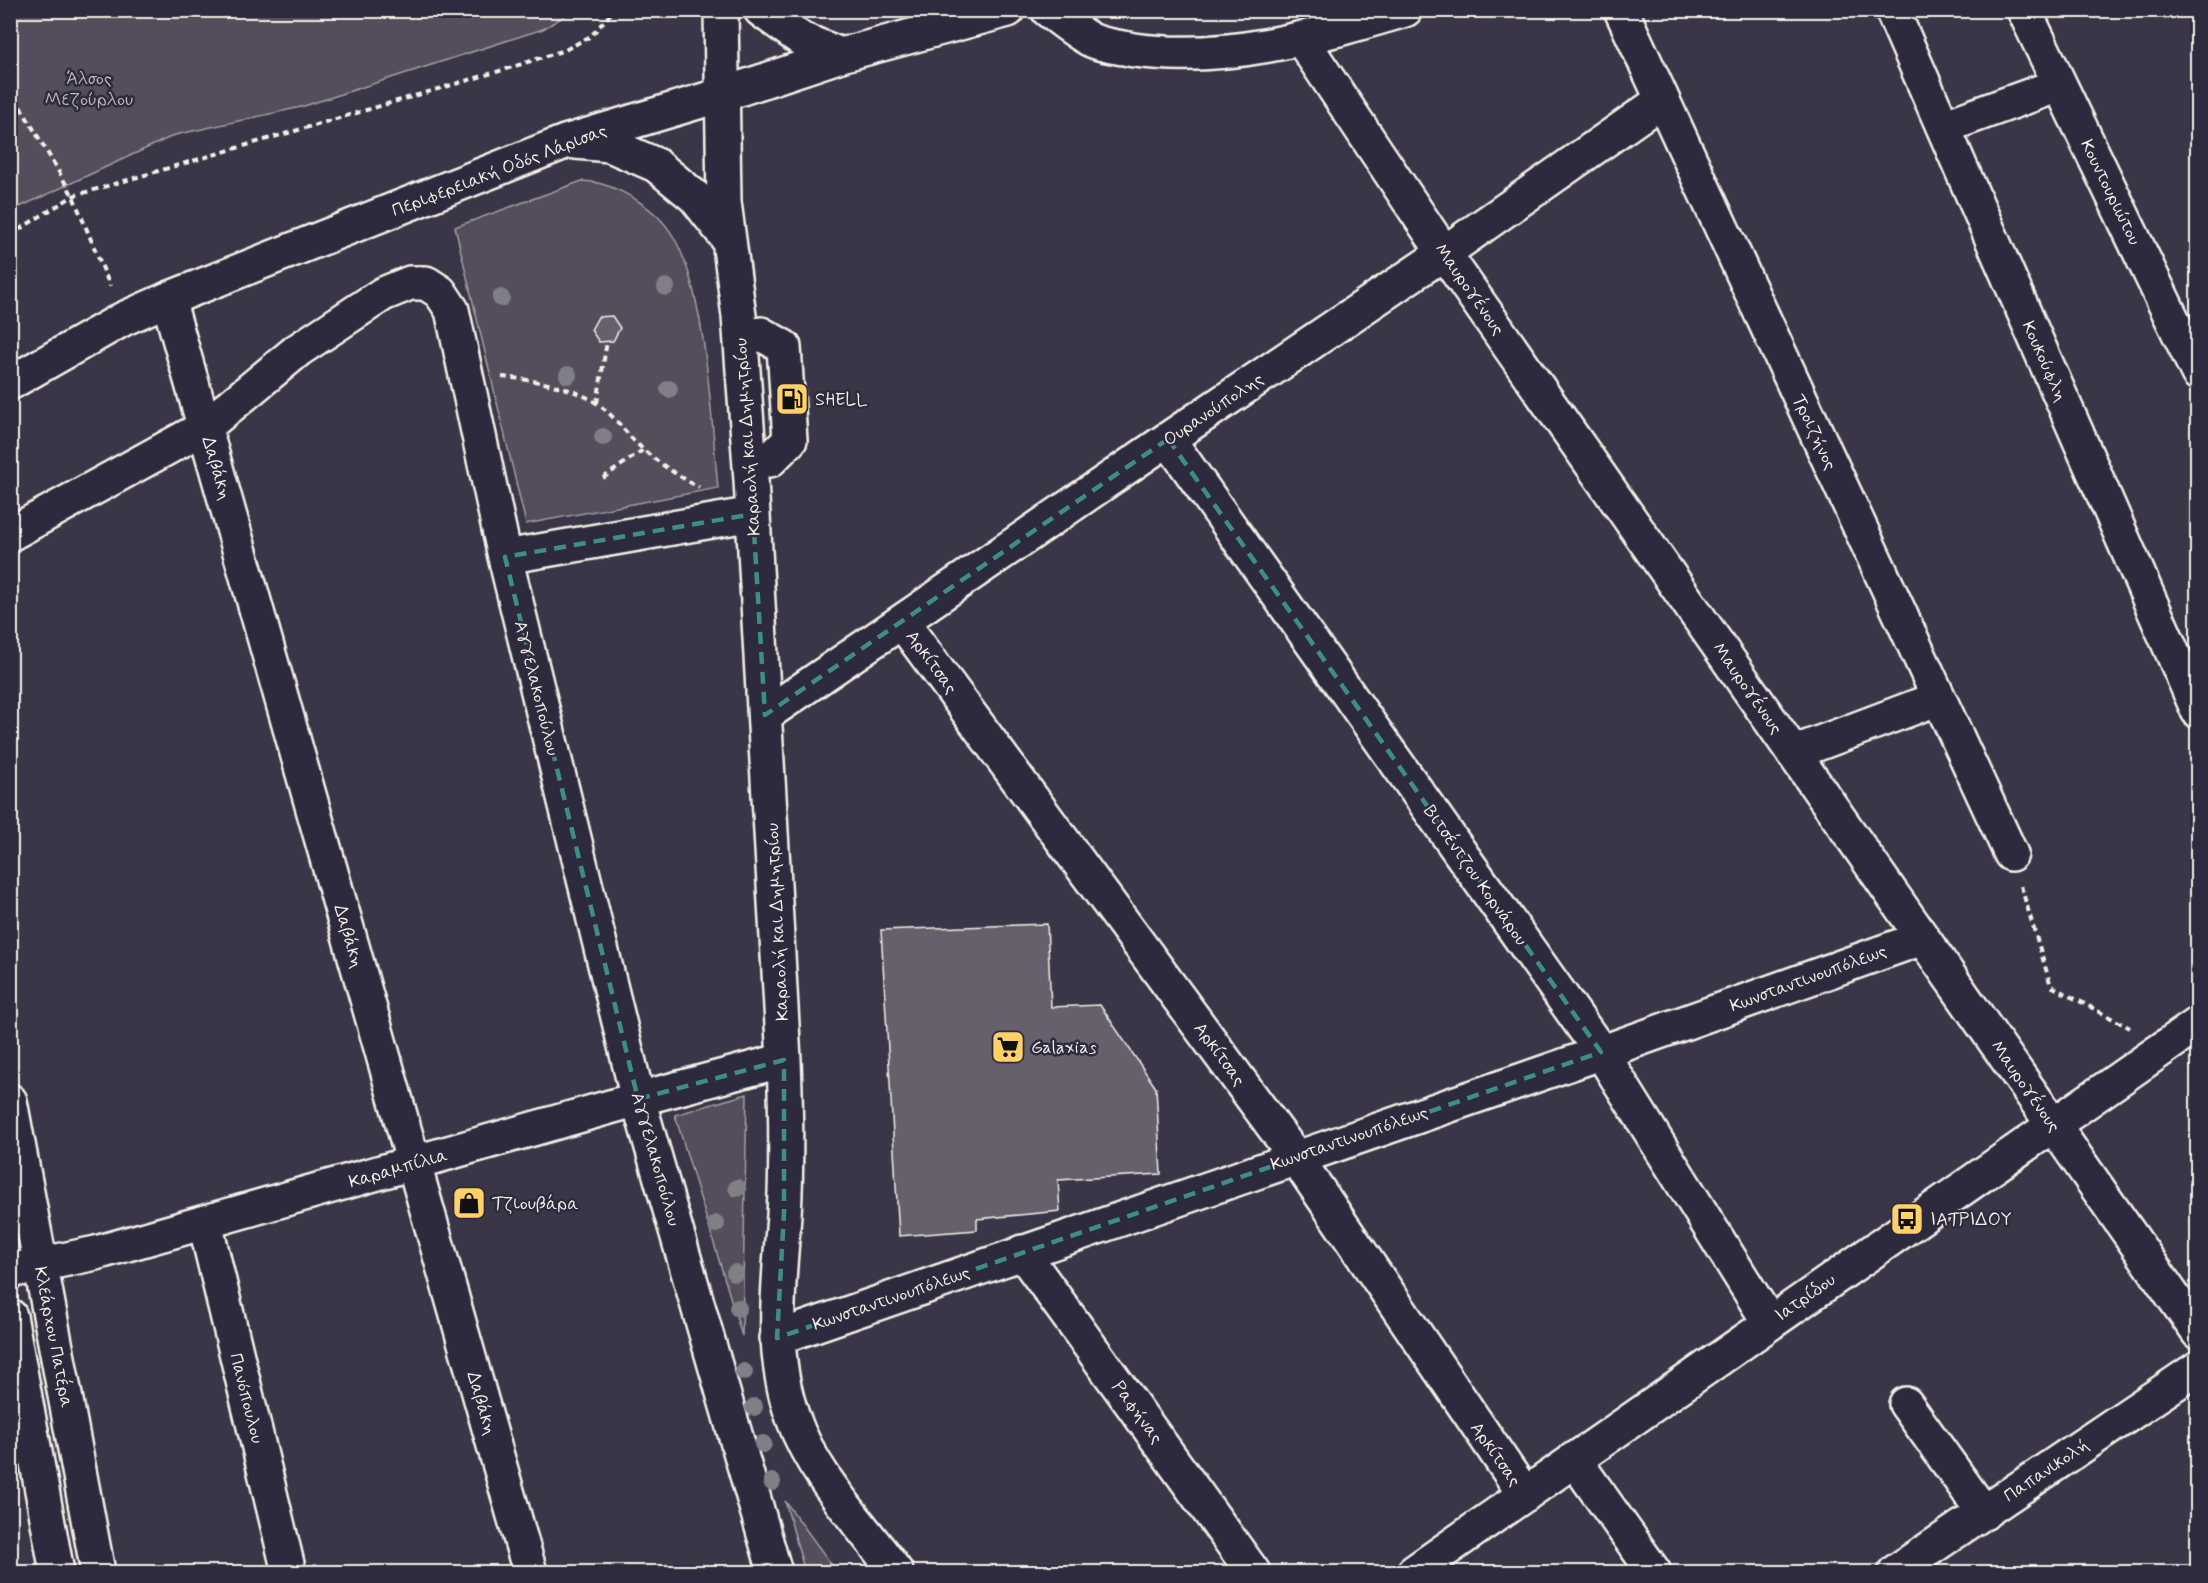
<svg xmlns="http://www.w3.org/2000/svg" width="2208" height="1583" font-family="Mynerve,sans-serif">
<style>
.green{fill:#534e5c;stroke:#a4a0a2;stroke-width:1.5}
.building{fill:#65616c;stroke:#f4f1e8;stroke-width:1.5}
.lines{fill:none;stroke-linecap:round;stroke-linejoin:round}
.minor-casing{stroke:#f4f1e8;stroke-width:38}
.highway-casing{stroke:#f4f1e8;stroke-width:38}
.path{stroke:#f4f1e8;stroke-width:4;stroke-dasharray:6 4.5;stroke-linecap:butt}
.minor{stroke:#2f2a3d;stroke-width:33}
.highway{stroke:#2f2a3d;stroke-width:33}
.tree{fill:#827e85}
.marked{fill:none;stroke:#3d8f86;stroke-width:4.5;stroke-dasharray:12 8;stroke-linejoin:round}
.labels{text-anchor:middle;stroke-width:5;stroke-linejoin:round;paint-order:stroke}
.park-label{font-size:18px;fill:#bcb8b7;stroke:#2f2a3d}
.street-label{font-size:18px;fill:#f4f1e8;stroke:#2f2a3d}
.poi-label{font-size:18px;fill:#f4f1e8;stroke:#2f2a3d;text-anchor:start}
</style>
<rect width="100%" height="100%" fill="#3b3647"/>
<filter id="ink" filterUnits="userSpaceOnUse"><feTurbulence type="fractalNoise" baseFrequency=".0167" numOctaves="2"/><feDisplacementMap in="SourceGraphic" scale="12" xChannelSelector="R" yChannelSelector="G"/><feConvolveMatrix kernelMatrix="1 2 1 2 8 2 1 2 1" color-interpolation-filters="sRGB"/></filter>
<g filter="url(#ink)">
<!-- green -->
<path class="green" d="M11,10H573V11L543,29L301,107L175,135L11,211Z
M582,181C615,182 657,208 673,236C707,293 711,420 718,488L526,524L455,227Z
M747,1094L742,1336L675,1115Z
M785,1501L837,1572H805Z"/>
<!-- building -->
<path class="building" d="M612,316L620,328L613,341L599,342L591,330L598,317Z
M1047,924L1051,1007L1100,1005L1156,1088L1161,1174L1058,1180L1060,1211L977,1219V1230L899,1236L881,930Z"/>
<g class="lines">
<!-- minor casing -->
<g class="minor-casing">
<path id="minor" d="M721,10L724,202L739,316L751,480L784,1060C786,1112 787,1163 784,1215C779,1283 769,1352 793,1418C813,1475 861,1524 896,1572
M1048,10C1061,20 1075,31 1089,39C1102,46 1120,47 1134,50C1228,63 1316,36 1405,10
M1621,10L2011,854
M1892,10L2198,711
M2024,10L2198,373
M1302,40L1444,253L2198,1332
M1943,127L2059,85
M168,299L530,1572
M761,334L784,347L790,440L770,460
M1168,439L1601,1052L1769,1322
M10,534L205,427L298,350L383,294L410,283H426L440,292L452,310L505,557L638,1099L775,1572
M505,557L753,514
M902,622L1295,1156L1525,1495
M765,715L1168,439L1444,253L1661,101
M1793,753L1939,698
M10,1101L98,1572
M205,1223L289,1572
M1022,1252L1253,1572
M10,1271L96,1253L638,1099L784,1060
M10,1316L57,1572
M777,1338L1586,1058L1922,938
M1906,1404L1984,1513
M1574,1459L1654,1572
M1414,1572L2198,1024
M1895,1572L2198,1368"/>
</g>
<!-- highway casing -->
<g class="highway-casing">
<path id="highway" d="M761,10L801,39L841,55
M576,142L610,145L656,165L695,197L728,239
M10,383L123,319L168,299L565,142L721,95L841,55L1008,10"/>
</g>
<!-- path -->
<path class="path" d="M10,89L73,196L110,286
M10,235L73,196L503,70L565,50L591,36L614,10
M502,377C530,379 576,387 599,405C617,418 628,437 645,451C661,465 680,477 699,487
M597,403L607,341
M603,478L643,450
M2021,886L2051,986L2130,1028"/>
<!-- minor -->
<use href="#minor" class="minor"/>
<!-- highway -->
<use href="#highway" class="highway"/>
</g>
<!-- trees -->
<g class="tree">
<circle cx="666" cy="287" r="9"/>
<circle cx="501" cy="298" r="9"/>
<circle cx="568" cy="375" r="9"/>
<circle cx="669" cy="389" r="9"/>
<circle cx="603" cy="437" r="9"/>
<circle cx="737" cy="1188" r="9"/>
<circle cx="716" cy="1224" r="9"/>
<circle cx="735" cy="1273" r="9"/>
<circle cx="738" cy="1308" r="9"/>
<circle cx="744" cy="1372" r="9"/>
<circle cx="754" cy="1407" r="9"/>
<circle cx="763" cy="1444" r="9"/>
<circle cx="772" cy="1482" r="9"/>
</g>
</g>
<!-- marked area -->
<path class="marked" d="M1168,439L1601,1052L777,1338L784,1213V1060L638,1099L505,557L753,514L765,715Z"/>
<!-- icons -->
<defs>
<g id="fuel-square" transform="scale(1.725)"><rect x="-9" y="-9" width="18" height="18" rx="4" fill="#ffd166" stroke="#2f2a3d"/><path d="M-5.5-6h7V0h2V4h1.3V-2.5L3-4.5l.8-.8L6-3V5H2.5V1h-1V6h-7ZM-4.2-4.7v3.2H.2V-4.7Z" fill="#111"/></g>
<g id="supermarket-square" transform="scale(1.725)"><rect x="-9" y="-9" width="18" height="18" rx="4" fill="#ffd166" stroke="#2f2a3d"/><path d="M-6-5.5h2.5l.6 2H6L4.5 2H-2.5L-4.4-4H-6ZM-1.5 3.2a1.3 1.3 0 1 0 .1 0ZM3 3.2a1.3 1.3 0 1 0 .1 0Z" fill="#111"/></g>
<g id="shop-square" transform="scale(1.725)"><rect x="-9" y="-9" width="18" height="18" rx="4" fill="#ffd166" stroke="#2f2a3d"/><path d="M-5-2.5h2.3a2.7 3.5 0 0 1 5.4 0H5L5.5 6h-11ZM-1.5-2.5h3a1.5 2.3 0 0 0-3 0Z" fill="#111"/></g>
<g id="bus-square" transform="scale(1.725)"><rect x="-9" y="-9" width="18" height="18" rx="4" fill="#ffd166" stroke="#2f2a3d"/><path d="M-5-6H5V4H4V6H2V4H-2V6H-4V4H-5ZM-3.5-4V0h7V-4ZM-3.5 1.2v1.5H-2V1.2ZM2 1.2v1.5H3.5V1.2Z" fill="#111"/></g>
</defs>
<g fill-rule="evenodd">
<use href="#fuel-square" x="792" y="399"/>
<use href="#supermarket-square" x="1008" y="1047"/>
<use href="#shop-square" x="469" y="1203"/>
<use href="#bus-square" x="1907" y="1219"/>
</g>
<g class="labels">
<!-- park labels -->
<g class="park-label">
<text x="89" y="84">Άλσος<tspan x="89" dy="21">Μεζούρλου</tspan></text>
</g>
<!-- street labels -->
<g class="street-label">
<text transform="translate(499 170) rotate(-21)" y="6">Περιφερειακή Οδός Λάρισας</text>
<text transform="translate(2111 192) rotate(64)" y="6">Κουντουριώτου</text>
<text transform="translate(1470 289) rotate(55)" y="6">Μαυρογένους</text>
<text transform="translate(2045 361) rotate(66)" y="6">Κουκούφλη</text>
<text transform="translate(1213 409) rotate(-34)" y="6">Ουρανούπολης</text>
<text transform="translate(1815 432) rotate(65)" y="6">Τρoιζήνος</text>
<text transform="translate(747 437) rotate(-94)" y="6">Καραολή και Δημητρίου</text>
<text transform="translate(217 468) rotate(74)" y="6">Δαβάκη</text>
<text transform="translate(932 662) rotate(54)" y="6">Αρκίτσας</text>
<text transform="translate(537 688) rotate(76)" y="6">Αγγελακοπούλου</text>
<text transform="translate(1748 688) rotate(55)" y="6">Μαυρογένους</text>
<text transform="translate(1476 875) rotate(55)" y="6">Βιτσέντζου Κορνάρου</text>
<text transform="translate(777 922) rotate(-93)" y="6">Καραολή και Δημητρίου</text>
<text transform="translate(349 936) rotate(74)" y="6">Δαβάκη</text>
<text transform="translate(1808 978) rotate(-20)" y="6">Κωνσταντινουπόλεως</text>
<text transform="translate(1220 1054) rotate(54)" y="6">Αρκίτσας</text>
<text transform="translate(2026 1086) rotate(55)" y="6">Μαυρογένους</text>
<text transform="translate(1349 1138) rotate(-19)" y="6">Κωνσταντινουπόλεως</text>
<text transform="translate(656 1159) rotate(74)" y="6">Αγγελακοπούλου</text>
<text transform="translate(398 1168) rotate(-16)" y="6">Καραμπίλια</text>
<text transform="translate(1805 1297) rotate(-35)" y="6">Ιατρίδου</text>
<text transform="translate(891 1298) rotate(-19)" y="6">Κωνσταντινουπόλεως</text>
<text transform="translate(54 1337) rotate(79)" y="6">Κλεάρχου Πατέρα</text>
<text transform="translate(247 1398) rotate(76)" y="6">Πανόπουλου</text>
<text transform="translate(482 1403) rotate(74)" y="6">Δαβάκη</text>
<text transform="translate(1138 1412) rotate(54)" y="6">Ραφήνας</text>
<text transform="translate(1496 1454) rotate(55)" y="6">Αρκίτσας</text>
<text transform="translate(2046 1470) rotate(-34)" y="6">Παπανικολή</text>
</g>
<!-- poi labels -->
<g class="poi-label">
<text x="815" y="405">SHELL</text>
<text x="1031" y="1053">Galaxias</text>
<text x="492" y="1209">Τζιουβάρα</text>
<text x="1930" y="1225">ΙΑΤΡΙΔΟΥ</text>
</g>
</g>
<!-- margin -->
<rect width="2208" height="1583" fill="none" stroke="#2f2a3d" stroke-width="36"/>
<rect x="18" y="18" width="2172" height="1547" fill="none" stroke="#f4f1e8" stroke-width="2" filter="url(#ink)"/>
</svg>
